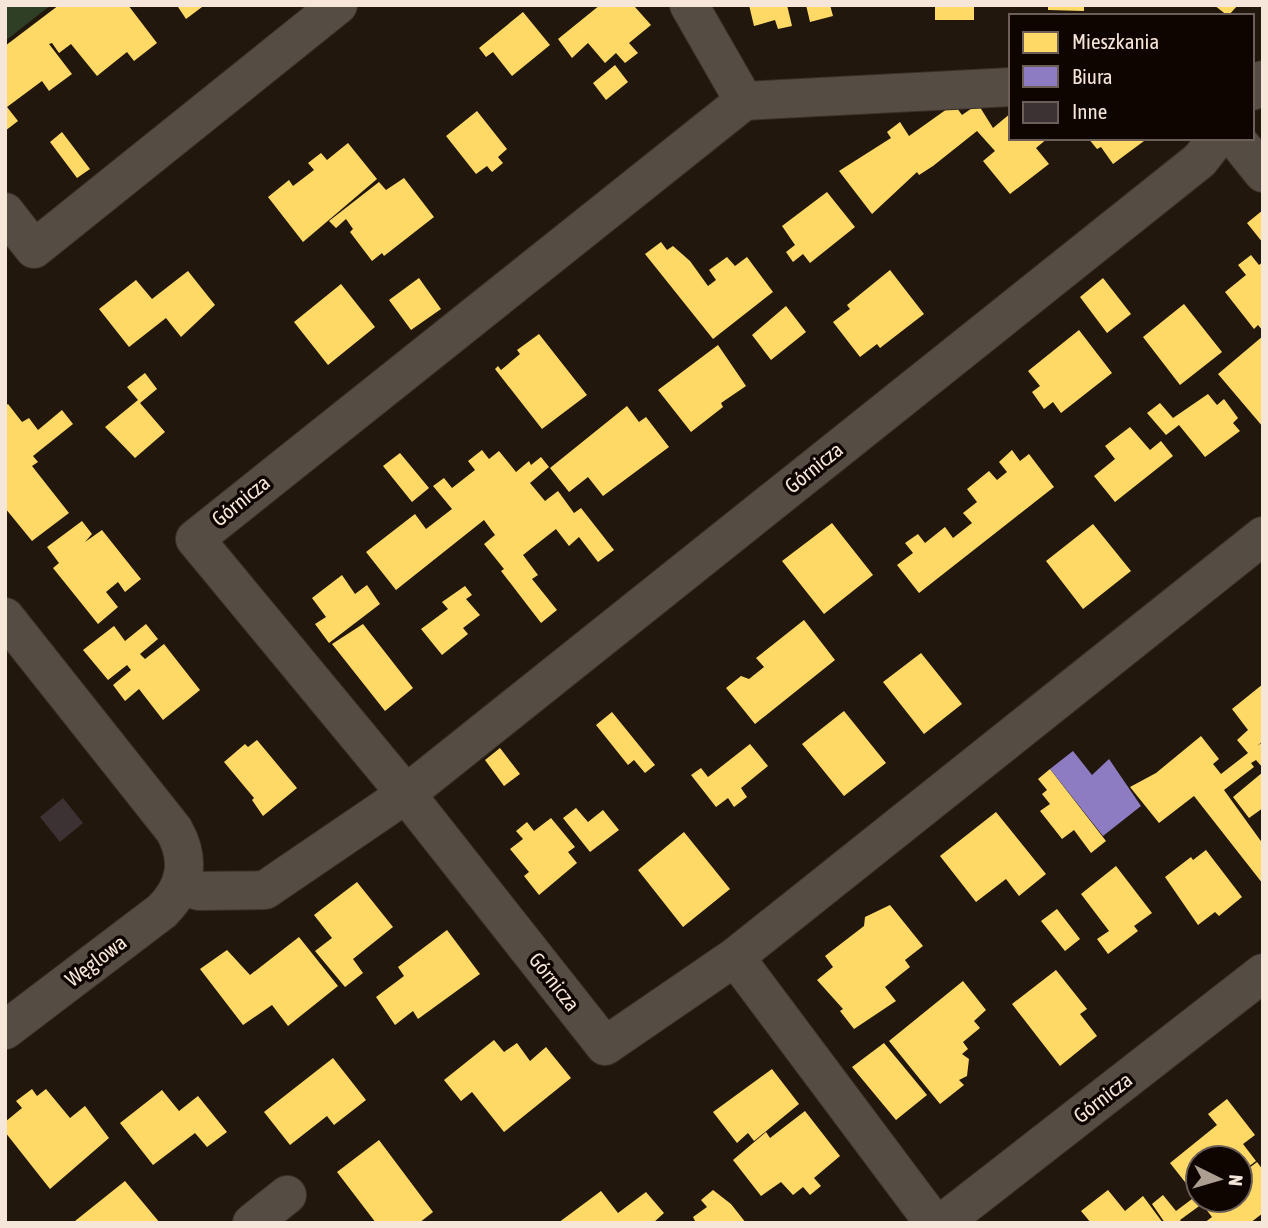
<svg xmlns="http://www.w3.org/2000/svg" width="1268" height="1228" font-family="'Asap Condensed',sans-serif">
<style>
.green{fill:#2f3f26}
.homes{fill:#ffd966}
.offices{fill:#8e7cc3}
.building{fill:#3c3233}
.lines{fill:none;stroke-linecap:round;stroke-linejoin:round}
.minor-casing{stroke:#3a312a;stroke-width:40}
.minor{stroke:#554d44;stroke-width:38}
.labels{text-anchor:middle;stroke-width:7;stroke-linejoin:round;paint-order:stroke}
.street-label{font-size:21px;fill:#f6e6d9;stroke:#0e0501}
</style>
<rect width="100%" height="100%" fill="#22170c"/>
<!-- green -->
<path class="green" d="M5,5H51L5,41Z"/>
<!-- homes -->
<path class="homes" d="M59,5H128L157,43L134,61L127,52L97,76L71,44L59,53L52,43L49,44L72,74L49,91L42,81L7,107L18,121L5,131V46Z
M180,5H201L202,7L186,19L178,7Z
M600,5H638L635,7L651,25L629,43L638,53L625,63L616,53L605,63L588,43L572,58L558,39Z
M749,5H787L792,26L778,29L775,20L754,26Z
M806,5H830L833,16L810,22Z
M935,5H974V20H935Z
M1048,5H1084V11L1048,10Z
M1214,5H1238L1228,16Z
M523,12L550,45L512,76L493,52L486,57L479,48Z
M615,65L628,82L606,100L593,83Z
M954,104L962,115L978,104L993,128L1011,113V138H1048L1036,148L1049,164L1010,194L983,161L995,151L977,131L933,166L919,175L917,172L872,214L839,171L891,138L887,132L900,122L909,136Z
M477,111L507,149L498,157L503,163L492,172L487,166L476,174L446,136Z
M62,132L90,169L77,178L50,142Z
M1088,138H1142L1144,141L1113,164L1101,147L1097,149Z
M348,143L377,179L303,242L268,197L289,180L293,186L314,170L308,163L321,153L327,160Z
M404,178L434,217L384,256L382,253L372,261L350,232L353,229L346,219L336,228L329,221L379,182L386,190Z
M827,192L855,227L810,263L803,254L793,262L786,252L795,245L782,226Z
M1263,210V243L1247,223Z
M661,242L667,250L673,246L690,261L708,286L716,280L709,270L727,257L735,266L747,257L773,292L713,339L645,254Z
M1251,255L1259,265L1263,262V331L1258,325L1254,329L1225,292L1246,275L1238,265Z
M890,270L924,314L880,348L877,344L860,357L833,322L850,309L847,305Z
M188,271L215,305L181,337L166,318L129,347L99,309L136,280L152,299Z
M419,278L441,309L411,330L389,300Z
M1103,278L1131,314L1107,333L1080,297Z
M341,284L375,327L328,365L294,322Z
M1184,304L1222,352L1180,385L1143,337Z
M786,306L806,332L771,360L752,335Z
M1079,330L1112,373L1061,413L1053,402L1044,409L1032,392L1040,386L1028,371Z
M539,334L587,395L542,429L495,369L498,366L501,370L520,354L517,350Z
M1263,336V427L1218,374Z
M718,345L746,386L721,403L723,407L691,432L658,390Z
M145,373L157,389L140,403L165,432L135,458L105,427L138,400L127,387Z
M1208,394L1217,405L1224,399L1238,418L1233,423L1240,431L1205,457L1179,425L1166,435L1147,413L1160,403L1173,418Z
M8,404L22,422L29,418L38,430L62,410L73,424L33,456L38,462L32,466L69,513L32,541L5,508V406Z
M627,406L639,422L646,417L669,447L603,496L588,477L569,492L550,468Z
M1130,427L1150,450L1161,441L1173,456L1115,502L1094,476L1115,459L1105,446Z
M482,450L489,459L499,451L516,472L529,461L531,465L541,457L549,467L530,483L545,501L558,491L574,513L581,508L614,550L598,562L579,537L569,546L556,529L523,555L538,575L532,579L557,610L541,623L501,571L504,569L484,544L495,535L484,520L396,590L366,552L415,514L426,529L452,509L433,486L444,478L452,488L475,470L468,461Z
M1012,450L1020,461L1029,454L1054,487L919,593L897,565L913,553L905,543L918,534L925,543L945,527L953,538L972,523L963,513L977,502L967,489L989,471L997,480L1007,472L999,462Z
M400,453L429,488L412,502L383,466Z
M82,521L92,534L85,542L102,530L141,579L125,592L118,582L106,592L118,607L98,624L53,568L59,563L47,547Z
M832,523L873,575L824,614L782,561Z
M1093,524L1131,571L1083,609L1046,561Z
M342,575L355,594L367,585L380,604L329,643L315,624L326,617L312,598Z
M465,586L472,595L466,599L480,615L463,628L468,634L442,655L421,629L448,609L442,602Z
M804,620L835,660L755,724L726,688L741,676L749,679L764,667L756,658Z
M146,624L158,639L140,654L145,659L164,644L200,690L163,720L139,689L125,701L113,685L131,670L127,665L108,680L83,650L114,626L125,641Z
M363,624L413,688L385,711L332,644Z
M921,653L962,704L924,734L883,682Z
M1263,684V741L1257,746L1263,742V768L1256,760L1251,763L1254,767L1224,790L1263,844V884L1194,796L1159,823L1130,787L1156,773L1201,736L1219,759L1213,764L1221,774L1248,753L1237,740L1248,730L1232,709Z
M844,711L886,763L844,796L802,744Z
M612,712L655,765L645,773L634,760L628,765L596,725Z
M257,740L297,788L263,816L252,800L254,798L224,762L245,744L248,747Z
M750,744L768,766L741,788L747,797L734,807L728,798L716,807L691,775L701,768L708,777Z
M500,748L520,774L504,786L485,760Z
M1050,769L1106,841L1091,853L1074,830L1062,839L1040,811L1050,804L1042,794L1047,790L1038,779Z
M1263,772V808L1249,818L1233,797Z
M576,808L588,822L603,810L619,830L590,852L563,818Z
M996,812L1046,874L1019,896L1006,879L976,902L940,856Z
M551,818L575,847L568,852L577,863L539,895L524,876L529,872L510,849L523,839L516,831L527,822L534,831Z
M684,832L730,889L683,927L638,870Z
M1206,850L1242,897L1219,916L1215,912L1198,925L1165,877L1191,857L1193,860Z
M1116,866L1152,913L1134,926L1138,931L1108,954L1097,939L1109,931L1081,894Z
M357,882L393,927L353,959L363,973L345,987L315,951L332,938L314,915Z
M890,905L923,946L905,960L910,967L885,987L896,1001L854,1029L840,1011L843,1009L817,980L833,967L825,956L864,926L865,917Z
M1057,909L1080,939L1065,951L1041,921Z
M447,930L480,974L418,1019L413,1011L395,1025L376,997L404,976L398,967Z
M299,937L338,986L288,1026L272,1005L243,1025L200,969L227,950L250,975Z
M1056,970L1087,1009L1080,1014L1097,1036L1060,1066L1012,1004Z
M963,981L986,1010L974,1021L980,1028L963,1042L968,1049L962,1054L969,1059L967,1076L959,1080L964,1085L940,1104L889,1041Z
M494,1040L504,1052L517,1043L530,1061L546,1047L571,1078L504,1132L472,1092L461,1101L444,1080Z
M884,1043L927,1095L896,1120L852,1067Z
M333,1058L366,1100L334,1125L327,1116L290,1145L264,1112Z
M772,1069L799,1104L754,1141L748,1133L737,1143L713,1112Z
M32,1089L37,1096L46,1089L70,1118L85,1106L109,1138L50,1189L5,1132V1122L22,1108L16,1101Z
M162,1090L179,1111L198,1096L227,1132L207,1147L195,1133L153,1165L120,1123Z
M1227,1099L1255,1135L1243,1144L1256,1161L1240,1173V1158H1198V1200H1240V1175L1257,1162L1263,1170V1213L1250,1223H1204L1212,1217L1202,1204L1180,1220L1182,1223H1165L1152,1204L1163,1195L1176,1211L1196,1196L1170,1163L1217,1125L1208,1114Z
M805,1111L840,1156L814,1178L821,1186L810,1195L803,1187L793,1195L781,1182L761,1196L733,1160L766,1132L770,1138Z
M379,1140L433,1212L419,1223H376L337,1172Z
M125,1181L160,1223H77L75,1221Z
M713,1190L731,1204L746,1223H693L695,1221L693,1217L707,1207L701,1200Z
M1108,1190L1125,1211L1143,1196L1163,1223H1091L1081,1211Z
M601,1191L618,1213L646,1192L664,1213L653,1223H558Z"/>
<!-- offices -->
<path class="offices" d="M1073,751L1092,775L1109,759L1141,806L1103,836L1050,769Z"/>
<!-- building -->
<path class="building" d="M63,798L83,823L60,842L40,817Z"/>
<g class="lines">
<!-- minor casing -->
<g class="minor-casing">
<path id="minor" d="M689,5L744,101
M1252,91L1263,80
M744,101L195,539L406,794L1200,160L1217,138
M744,101L1011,87
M1235,138L1263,173
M5,212L34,249L338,5
M5,617L174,830C191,860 186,887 162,911L5,1030
M181,886L199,891L265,890L406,794L605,1046L735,957L1263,536
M735,957L934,1223
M252,1223L287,1195
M942,1223L1263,973"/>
</g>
<!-- minor -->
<use href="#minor" class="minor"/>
</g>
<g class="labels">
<!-- street labels -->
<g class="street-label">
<text transform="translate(814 468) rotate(-39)" y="7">Górnicza</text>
<text transform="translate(241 501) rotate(-39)" y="7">Górnicza</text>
<text transform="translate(96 961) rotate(-37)" y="7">Węglowa</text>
<text transform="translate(554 982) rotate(52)" y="7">Górnicza</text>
<text transform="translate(1103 1098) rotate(-38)" y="7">Górnicza</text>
</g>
</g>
<!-- border -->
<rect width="1268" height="1228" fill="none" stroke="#f6e6d9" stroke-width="14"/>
<!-- legend -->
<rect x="1009" y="14" width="245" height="126" fill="#0e0501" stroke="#6b5f57" stroke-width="2"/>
<rect x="1023" y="32" width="35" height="21" fill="#ffd966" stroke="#6b5f57" stroke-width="2"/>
<text x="1072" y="49" font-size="21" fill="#f6e6d9">Mieszkania</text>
<rect x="1023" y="66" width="35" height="21" fill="#8e7cc3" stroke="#6b5f57" stroke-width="2"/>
<text x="1072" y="84" font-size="21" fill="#f6e6d9">Biura</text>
<rect x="1023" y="102" width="35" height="21" fill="#3c3233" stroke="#6b5f57" stroke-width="2"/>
<text x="1072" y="119" font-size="21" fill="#f6e6d9">Inne</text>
<!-- north arrow -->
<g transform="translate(1219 1179) rotate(95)"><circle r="33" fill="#0e0501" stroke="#6b5f57" stroke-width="2"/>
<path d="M0-5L12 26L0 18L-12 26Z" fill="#ac9e91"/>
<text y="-10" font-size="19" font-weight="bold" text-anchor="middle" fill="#f6e6d9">N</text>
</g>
</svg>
